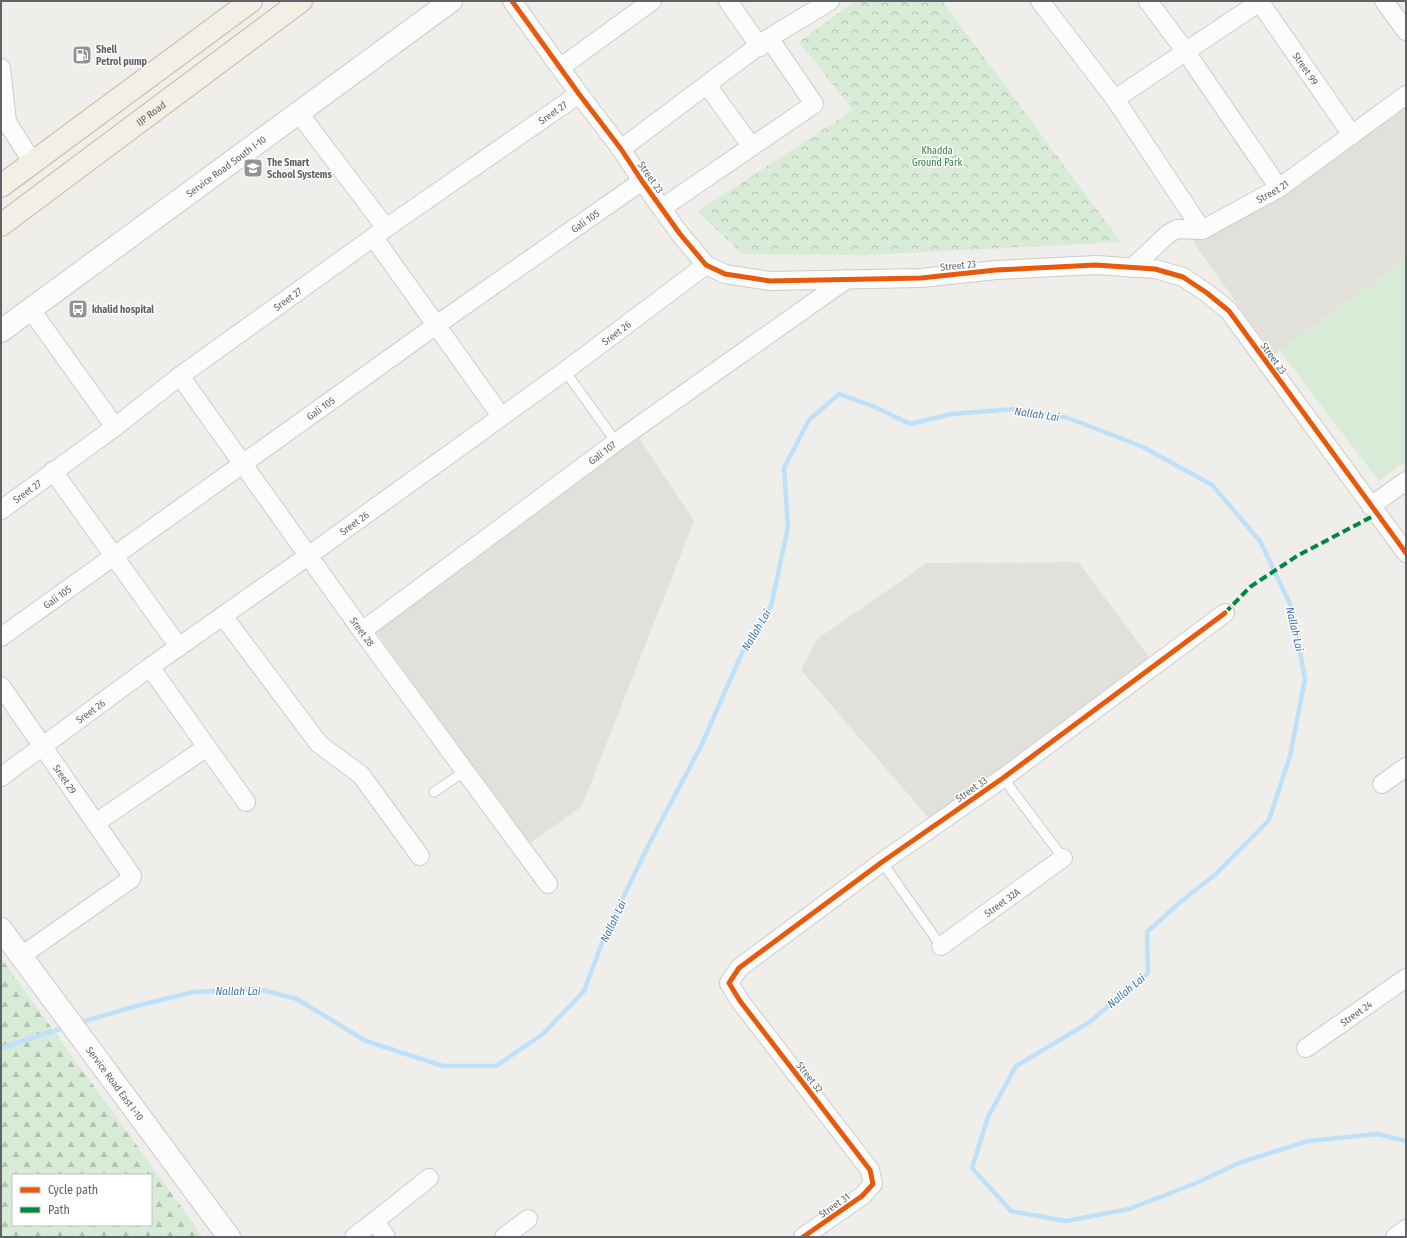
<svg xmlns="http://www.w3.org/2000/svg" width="1407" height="1238" font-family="'Fira Sans Condensed',sans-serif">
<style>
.education{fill:#e2e0da}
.forest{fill:url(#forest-firs);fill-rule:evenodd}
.park{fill:url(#park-crowns)}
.pitch{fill:#d8ebd6}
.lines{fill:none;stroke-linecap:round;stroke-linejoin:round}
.stream{stroke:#bfe0f9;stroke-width:4.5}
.service-casing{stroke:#cbcccc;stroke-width:11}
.minor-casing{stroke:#cbcccc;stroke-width:20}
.secondary-casing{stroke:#cacacb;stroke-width:24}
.trunk-casing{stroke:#c8b996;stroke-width:24}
.service{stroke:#fdfcfc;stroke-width:9}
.minor{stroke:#fdfcfc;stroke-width:18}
.secondary{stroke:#fdfcfc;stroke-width:22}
.trunk{stroke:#f2f0e6;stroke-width:22}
.quiet{stroke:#00873e;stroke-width:4;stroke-dasharray:8 4;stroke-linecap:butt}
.cycleway-casing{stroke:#fff;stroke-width:8}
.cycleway{stroke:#e8590c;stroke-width:5}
.labels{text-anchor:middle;stroke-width:3;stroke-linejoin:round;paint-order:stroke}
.poi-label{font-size:10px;font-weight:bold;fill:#5f6368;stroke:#fff;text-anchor:start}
.street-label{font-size:10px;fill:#5f6368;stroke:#fff}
.park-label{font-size:10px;fill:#348238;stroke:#fff}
.water-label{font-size:11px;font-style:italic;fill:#4174aa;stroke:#fff}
</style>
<defs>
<pattern id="forest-firs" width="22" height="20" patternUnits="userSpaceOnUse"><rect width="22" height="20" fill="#d8ebd6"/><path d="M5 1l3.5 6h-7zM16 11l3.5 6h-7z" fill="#b2c2b1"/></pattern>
<pattern id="park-crowns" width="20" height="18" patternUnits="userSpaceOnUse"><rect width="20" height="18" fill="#d8ebd6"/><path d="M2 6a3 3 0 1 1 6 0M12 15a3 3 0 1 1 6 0" fill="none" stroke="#b2c2b1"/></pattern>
</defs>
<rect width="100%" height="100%" fill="#efeeea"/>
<!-- education -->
<path class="education" d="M1406,91V258L1274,355L1193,242Z
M637,435L694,521L582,806L528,845L373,627Z
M1078,562L1152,661L932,822L801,670L817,639L927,563Z"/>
<!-- forest -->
<path class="forest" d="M1,958L203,1237H1ZM13,1175H151V1225H13Z"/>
<!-- park -->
<path class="park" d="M855,1H942L1121,242L865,255L742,254L698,211L853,110L799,42Z"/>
<!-- pitch -->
<path class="pitch" d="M1406,258V461L1379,481L1280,351Z"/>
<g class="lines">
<!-- stream -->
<path class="stream" d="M78,1023L140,1005L193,992L258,989L297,999L366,1041L443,1066H496L543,1034L584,991L605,935L648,846L701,746L742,653L771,606L788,527L784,468L809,420L839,394L875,407L910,424L952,414L1015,409L1068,418L1141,446L1212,485L1260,541L1292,608L1305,679L1290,756L1269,820L1217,873L1178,904L1147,932L1148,973L1088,1023L1016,1066L988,1117L972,1168L1011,1211L1066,1221L1129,1209L1194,1184L1239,1163L1308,1141L1378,1134L1406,1141
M1,1048L66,1027"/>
<!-- service casing -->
<g class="service-casing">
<path id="service" d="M565,371L616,442
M1003,778L1063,858
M434,792L465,771
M882,862L941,946"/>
</g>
<!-- minor casing -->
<g class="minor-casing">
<g id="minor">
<path d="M512,1L579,94L621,149L642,181L680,234L706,265L725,274L770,281L921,278L996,270L1096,265L1155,269L1183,277L1207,293L1229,311L1406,553"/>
<path d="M728,1L760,47"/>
<path d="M1040,1L1115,99L1202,230"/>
<path d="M1148,1L1186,52L1279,188"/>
<path id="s1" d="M1259,1L1352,135"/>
<path d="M1384,1L1406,31"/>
<path d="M561,67L652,1"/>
<path d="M1,68L7,122L33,163"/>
<path d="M707,85L752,147"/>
<path d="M1115,99L1261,1"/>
<path d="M298,112L386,228"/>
<path d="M621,149L769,38L830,1"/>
<path d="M662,208L814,104L769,38"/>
<path d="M374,238L501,416"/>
<path id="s2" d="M1132,268L1168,234L1177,229L1202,230L1279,188L1406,95"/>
<path d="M31,310L115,427"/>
<path id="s3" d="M180,376L362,631L548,884"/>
<path d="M53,471L179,647"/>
<path d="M1371,506L1406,481"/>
<path id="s4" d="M1,510L115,427L180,376L386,228L579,94"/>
<path d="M223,616L319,744L361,775L420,856"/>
<path id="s5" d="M362,631L616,442L847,279"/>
<path id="s6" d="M1,637L435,326L642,181"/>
<path d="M150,667L246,802"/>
<path id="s7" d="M1,686L132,876L131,879L21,956"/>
<path id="s8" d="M1,777L150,667L308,556L565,371L706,265"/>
<path d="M1382,784L1406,767"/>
<path d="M97,822L207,747"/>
<path id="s9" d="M941,946L1063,858"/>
<path id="s10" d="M1306,1048L1406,978"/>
<path d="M354,1237L375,1221"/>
<path d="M386,1237L375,1221L429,1178"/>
<path d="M504,1237L528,1219"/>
<path d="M803,1237L862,1196L873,1184L870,1170L740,1001L729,983L739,968L882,862L1003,778L1225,613"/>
<path d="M1395,1237L1406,1229"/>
</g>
</g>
<!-- secondary casing -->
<g class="secondary-casing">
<g id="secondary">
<path id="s11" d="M1,331L451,1"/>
<path id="s12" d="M1,929L229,1237"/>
</g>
</g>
<!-- trunk casing -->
<g class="trunk-casing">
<g id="trunk">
<path d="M1,186L251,1"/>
<path id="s13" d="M1,225L301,1"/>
</g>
</g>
<!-- service -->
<use href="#service" class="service"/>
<!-- minor -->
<use href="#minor" class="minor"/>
<!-- secondary -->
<use href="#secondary" class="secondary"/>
<!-- trunk -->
<use href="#trunk" class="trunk"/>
<!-- quiet -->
<path class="quiet" d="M1225,613L1250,587L1297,556L1377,514"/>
<!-- cycleway casing -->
<g class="cycleway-casing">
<path id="cycleway" d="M512,1L579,94L621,149L642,181L680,234L706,265L725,274L770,281L921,278L996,270L1096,265L1155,269L1183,277L1207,293L1229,311L1406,553
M803,1237L862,1196L873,1184L870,1170L740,1001L729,983L739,968L882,862L1003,778L1225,613"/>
</g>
<!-- cycleway -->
<use href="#cycleway" class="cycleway"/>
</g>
<!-- icons -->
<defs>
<g id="fuel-square" transform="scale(1)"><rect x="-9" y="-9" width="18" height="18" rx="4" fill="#919496" stroke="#fff"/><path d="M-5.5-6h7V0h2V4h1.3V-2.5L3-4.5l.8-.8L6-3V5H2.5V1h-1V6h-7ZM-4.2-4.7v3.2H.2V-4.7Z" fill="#fff"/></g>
<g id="school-square" transform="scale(1)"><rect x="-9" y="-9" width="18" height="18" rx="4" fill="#919496" stroke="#fff"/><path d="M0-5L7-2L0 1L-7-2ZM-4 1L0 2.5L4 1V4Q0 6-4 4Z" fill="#fff"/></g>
<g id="bus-square" transform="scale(1)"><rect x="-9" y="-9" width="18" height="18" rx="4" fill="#919496" stroke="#fff"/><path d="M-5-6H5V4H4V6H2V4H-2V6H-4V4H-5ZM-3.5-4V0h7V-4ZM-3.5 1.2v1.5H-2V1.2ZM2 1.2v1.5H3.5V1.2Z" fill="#fff"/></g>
</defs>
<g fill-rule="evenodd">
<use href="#fuel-square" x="82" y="55"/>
<use href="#school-square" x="253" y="168"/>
<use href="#bus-square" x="78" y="309"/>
</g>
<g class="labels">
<!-- poi labels -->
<g class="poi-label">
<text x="96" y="53">Shell<tspan x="96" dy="12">Petrol pump</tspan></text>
<text x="267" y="166">The Smart<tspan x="267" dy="12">School Systems</tspan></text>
<text x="92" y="313">khalid hospital</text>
</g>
<!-- street labels -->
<g class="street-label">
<text dy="4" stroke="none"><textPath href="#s1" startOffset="82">Street 99</textPath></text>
<text dy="4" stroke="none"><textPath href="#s4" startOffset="680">Sreet 27</textPath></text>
<text dy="4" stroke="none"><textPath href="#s13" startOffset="187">IJP Road</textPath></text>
<text dy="4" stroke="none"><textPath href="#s11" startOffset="279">Service Road South I-10</textPath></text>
<text transform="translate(651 177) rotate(55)" y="4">Street 23</text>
<text dy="4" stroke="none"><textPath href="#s2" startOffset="165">Street 21</textPath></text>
<text dy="4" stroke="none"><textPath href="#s6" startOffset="717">Gali 105</textPath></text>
<text transform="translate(958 265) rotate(-6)" y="4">Street 23</text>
<text dy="4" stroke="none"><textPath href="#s4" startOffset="356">Sreet 27</textPath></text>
<text dy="4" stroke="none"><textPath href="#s8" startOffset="759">Sreet 26</textPath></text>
<text transform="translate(1274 358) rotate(54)" y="4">Street 23</text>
<text dy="4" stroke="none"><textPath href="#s6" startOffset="393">Gali 105</textPath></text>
<text dy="4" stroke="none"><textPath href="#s5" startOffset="299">Gali 107</textPath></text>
<text dy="4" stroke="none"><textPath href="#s4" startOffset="32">Sreet 27</textPath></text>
<text dy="4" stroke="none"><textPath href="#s8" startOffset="435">Sreet 26</textPath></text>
<text dy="4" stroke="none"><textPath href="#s6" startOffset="69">Gali 105</textPath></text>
<text dy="4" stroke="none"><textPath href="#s3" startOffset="314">Sreet 28</textPath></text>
<text dy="4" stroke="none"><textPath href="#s8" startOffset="111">Sreet 26</textPath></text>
<text dy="4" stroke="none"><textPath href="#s7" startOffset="113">Sreet 29</textPath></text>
<text transform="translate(971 789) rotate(-35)" y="4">Street 33</text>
<text dy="4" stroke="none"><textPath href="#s9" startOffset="75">Street 32A</textPath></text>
<text dy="4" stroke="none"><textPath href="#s10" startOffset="61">Street 24</textPath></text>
<text transform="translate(810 1077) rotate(52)" y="4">Street 32</text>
<text dy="4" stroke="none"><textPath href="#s12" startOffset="192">Service Road East I-10</textPath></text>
<text transform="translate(834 1205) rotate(-35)" y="4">Street 31</text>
</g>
<!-- park labels -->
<g class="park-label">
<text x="937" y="154">Khadda<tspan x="937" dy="12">Ground Park</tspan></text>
</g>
<!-- water labels -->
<g class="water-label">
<text transform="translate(1037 414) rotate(8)" y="4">Nallah Lai</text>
<text transform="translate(1295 629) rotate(77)" y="4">Nallah Lai</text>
<text transform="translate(756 630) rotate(-59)" y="4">Nallah Lai</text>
<text transform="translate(613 921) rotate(-64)" y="4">Nallah Lai</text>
<text x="238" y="995">Nallah Lai</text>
<text transform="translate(1126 991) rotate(-40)" y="4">Nallah Lai</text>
</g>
</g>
<!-- border -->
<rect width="1407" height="1238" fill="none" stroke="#5f6368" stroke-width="4"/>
<!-- legend -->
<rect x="12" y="1174" width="140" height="52" fill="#ffffff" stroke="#bfc1c3"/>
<rect x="20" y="1187" width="20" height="6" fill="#e8590c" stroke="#bfc1c3"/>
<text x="48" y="1194" font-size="12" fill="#5f6368">Cycle path</text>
<rect x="20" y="1207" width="20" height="6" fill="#00873e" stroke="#bfc1c3"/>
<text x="48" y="1214" font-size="12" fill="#5f6368">Path</text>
</svg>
